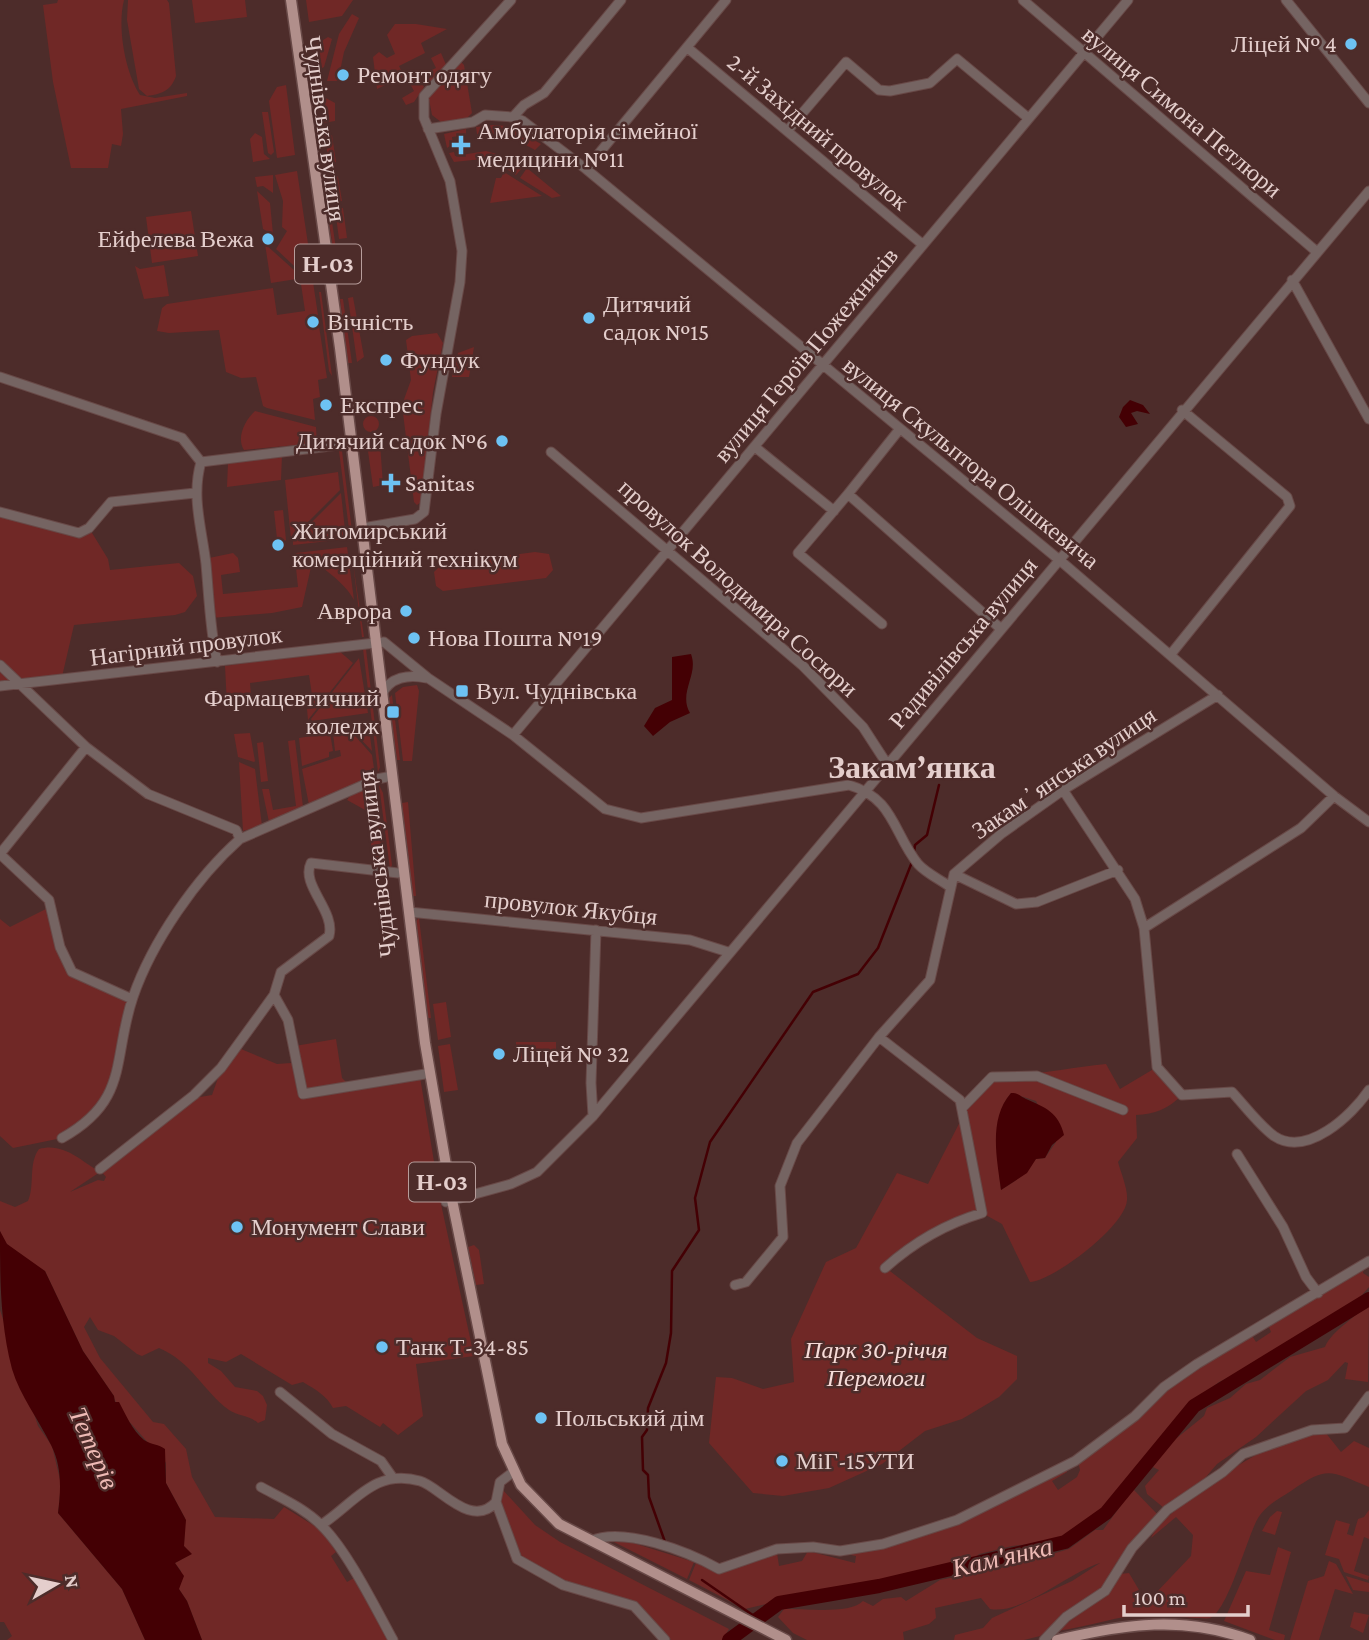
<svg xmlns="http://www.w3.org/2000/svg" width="1369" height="1640" font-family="'Crimson Pro',serif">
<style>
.green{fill:#702826;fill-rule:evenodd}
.water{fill:#440004}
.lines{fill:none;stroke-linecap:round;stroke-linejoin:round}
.stream{stroke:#440004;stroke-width:2.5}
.river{stroke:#440004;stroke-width:14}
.minor-casing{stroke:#684947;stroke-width:11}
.major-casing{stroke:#684947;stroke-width:13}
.minor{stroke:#756462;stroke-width:9}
.major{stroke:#b18f8b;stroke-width:10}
.poi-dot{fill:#6dc2f3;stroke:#4d2c2a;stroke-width:2.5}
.labels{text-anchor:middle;stroke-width:5;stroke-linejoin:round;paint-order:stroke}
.shield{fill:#4d2c2a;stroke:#b79d9b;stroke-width:2}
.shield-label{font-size:23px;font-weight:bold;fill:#e4cecc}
.poi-label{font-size:24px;fill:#e4cecc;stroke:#4d2c2a;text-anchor:start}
.street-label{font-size:24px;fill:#e4cecc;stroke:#4d2c2a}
.park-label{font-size:24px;font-style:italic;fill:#f7dcd9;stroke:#4d2c2a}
.water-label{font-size:26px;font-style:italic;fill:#eebab5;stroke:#4d2c2a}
.district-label{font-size:32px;font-weight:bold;fill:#e4cecc;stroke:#4d2c2a}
</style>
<rect width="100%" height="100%" fill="#4d2c2a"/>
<!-- green -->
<path class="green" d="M58,0H124C117,27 125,72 140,95L155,98L187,93V96L121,109L123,134L121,146L112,144L108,168H71L53,82L43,5L57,3Z
M128,0H167L169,3L176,76C171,91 161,94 147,96L139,89L127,20Z
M192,0H245L247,17L195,23Z
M306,0H353L342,16L309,22Z
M352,14L359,18L344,52L338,81H327L339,34Z
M395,24H416L447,29L421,43L425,53L399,66L404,76L377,89L373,57L379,52L387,58L395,54L387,35Z
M328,37L332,39L324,67L316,71L312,47Z
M441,53L447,67L429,84L423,74L436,68L431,58Z
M460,61L464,65L472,113L465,120L441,122L432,115L428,94Z
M419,77L424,87L414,102L406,105L402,98L414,91L409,82Z
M286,85L295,155L277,158L269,101L277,87Z
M324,97L335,103V121L323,123Z
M262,112H268L274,152L271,155L268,153Z
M493,125L507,126L505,134H477L476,127Z
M466,129V135L452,137L453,144L447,148L444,134Z
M515,129L541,144L535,150L513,138Z
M255,133L262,137L264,154L270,159L253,162L250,139Z
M332,135L336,162L329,166L325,136Z
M486,151L500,155L497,164L482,159L454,162L449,153L454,152L455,156Z
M505,156L524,166L516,175L502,166Z
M527,168L561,196L552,198L520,178Z
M297,171L313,277L307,278L276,249L287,231L282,227L283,201L275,175Z
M504,172L542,196L490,203L496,178H501Z
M334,173L338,177L342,201L334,202L330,174Z
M273,175V193L263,186L257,187L255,177Z
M322,175H325L338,262H335Z
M257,191L270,203L273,234L263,229Z
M343,208L347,238L339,239L335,209Z
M191,211L198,256L152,263L146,217Z
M265,244L303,278L271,283Z
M164,265L169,296L144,299L135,266L140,269Z
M313,282L318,315L307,317L308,327L319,326L327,378L318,380L320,397L313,399L315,420L267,408L263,406L256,377L241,378L226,372L219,330L169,333L157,331L162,308L167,304L273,288L277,315L305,311L301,284Z
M319,292H321L332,376L329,371Z
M353,297L364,357L357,362L348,298Z
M340,299H343L352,363H348Z
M437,333L443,343L433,392L421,502L417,505L414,502L402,405L411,380L406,340L412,336Z
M474,347L469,377H452L458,353Z
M255,411L316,427L317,443L244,450C236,438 245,420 255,411Z
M363 424a8 8 0 1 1 16 0a8 8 0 1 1-16 0Z
M380,443L383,485L373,487L367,444Z
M339,451H342L353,539L350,537Z
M282,455L281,480L227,487L228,463Z
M338,472L340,490L291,539L285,480Z
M341,493L346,539L293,545V541Z
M283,510L286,540L278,548L274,511Z
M0,512L59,529L89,528L108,559L110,570L179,563L193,576L197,596L185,612L175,615L74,625L61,681L0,686Z
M347,547L348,554L297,560L296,553Z
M535,552L549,554L553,570L546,578L443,591L436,586L434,572L442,564Z
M233,553L238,558L240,572L221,575L223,594L298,587L296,568L349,562L354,600C347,587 334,576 320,566L311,567L302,607L272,613L211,618L209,558Z
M353,563L364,637H362Z
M363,649H366L380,767L378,772Z
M338,650L353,663L308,720L307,709L314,708L309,675L250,683L251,696L236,698V704L227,705L225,666Z
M359,658L368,713L312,721L311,719Z
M417,685L419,691L412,761H403L395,693L403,687Z
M392,695L400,760H397L389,698Z
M369,728L372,751L352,730Z
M350,730L372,755L375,775L309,805L302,769L341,756L340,750L335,751L333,733Z
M250,733L255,761L254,762L238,757L234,734Z
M330,733L333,751L329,752V757L302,766L299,738Z
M295,740L303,807L269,822L262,789H269L273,810L296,806L288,741Z
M263,742L268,781L261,782L257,743Z
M239,762L255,769L262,826L243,831Z
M376,784L387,869L374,867L367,811L347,800L350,796Z
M379,785L383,793L392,865L390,869Z
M408,802L416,896H413L402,803Z
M46,909L72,972L132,999L110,1096L62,1138L13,1148L0,1136V919L10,927Z
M419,918L431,1018H428L416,921Z
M446,1002L451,1037L438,1040L433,1004Z
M336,1039L342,1078L347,1083L419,1071L441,1204L474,1356L416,1364L423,1416L398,1435L383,1423L380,1427L346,1406L333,1408C326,1395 316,1390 303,1382L292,1385L241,1354L226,1362L208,1358V1363L221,1371L235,1387L257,1391L263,1396L267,1405L265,1420L258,1423C249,1415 238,1416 229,1410C204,1392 191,1361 159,1348L142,1356L137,1354L114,1336L98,1330L90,1317L84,1327L100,1358L153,1422L164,1424L186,1449L192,1477L215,1517L274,1519L284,1507L321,1530L336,1552L331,1556L347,1582L354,1578L390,1640H202L187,1601L179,1589L181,1571L175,1563L191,1554L184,1546L185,1518L166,1483V1463L127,1419C124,1411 114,1403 114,1396L83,1351L45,1271L29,1263L3,1241L0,1231V1201L15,1207L28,1201C35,1184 28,1164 39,1149C63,1142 80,1160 100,1172L70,1192L98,1180L104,1181L106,1177L101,1171L194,1098L212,1095L218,1078L241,1049L277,1064L291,1063L289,1047Z
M516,1042H556V1062H516Z
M450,1044L458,1090L444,1092L438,1046Z
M1106,1064L1120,1089L1157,1067L1182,1095C1168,1109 1155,1114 1136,1115L1137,1138L1118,1162C1121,1173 1128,1189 1127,1200C1126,1226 1053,1281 1030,1282L1002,1224L982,1213L959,1220L886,1268L977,1338L1017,1356V1379L999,1397L962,1419L925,1431L882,1464L829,1488L783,1496L753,1493L709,1443L716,1377L732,1378L763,1389L794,1382L791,1339L826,1262L856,1248L897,1173L928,1184L963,1116L962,1108L992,1077C1031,1076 1067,1068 1106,1064ZM1011,1093L1036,1101L1056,1142L1045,1158L1036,1159L1015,1181L1001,1190C998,1163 991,1115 1011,1093Z
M474,1245L479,1250L484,1284L476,1285L468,1247Z
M1364,1267L1363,1273L1369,1277V1287L1347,1312L1278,1347L1261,1361L1219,1382L1200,1396L1165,1436L1135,1481L1121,1489L1099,1515L1072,1535L1058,1541L1012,1546L979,1554L971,1562L902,1575L875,1585L866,1592L858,1588L835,1591L820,1598H791L745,1609L689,1580L696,1563L715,1571L777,1553L779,1566L802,1561L808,1551L855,1563L856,1556L846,1554L982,1510L986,1512V1507L1067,1468V1472L1052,1481L1058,1490L1077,1477L1080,1470L1078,1461L1164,1392L1249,1331L1256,1342L1271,1332L1267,1322Z
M1369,1302L1368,1382L1345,1379L1348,1363L1345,1362L1328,1380L1306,1391L1256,1437L1217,1464L1205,1478L1164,1508L1147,1494L1145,1486L1159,1470L1153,1467L1167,1446L1204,1416L1207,1408L1230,1398L1246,1384L1260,1380L1290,1357L1325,1347C1332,1330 1356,1318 1369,1302Z
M0,1310L38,1426L52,1446L61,1484L58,1513L122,1589L145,1640H7L12,1636L4,1622H0Z
M1325,1432L1341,1452L1354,1441L1369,1448V1487C1330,1471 1328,1465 1291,1491C1280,1498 1266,1505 1258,1518C1247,1537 1228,1611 1210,1618C1205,1620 1162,1614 1151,1614C1118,1615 1089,1627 1056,1631L1086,1609L1120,1574L1129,1573L1142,1595L1149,1591L1153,1596L1191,1556L1193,1535L1176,1517L1151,1538C1160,1512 1264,1446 1292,1437C1302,1434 1315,1434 1325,1432Z
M502,1489L535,1525L560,1542L729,1629L722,1640H671L638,1605L557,1579L522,1557L501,1503Z
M1133,1489L1159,1516L1116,1563L1105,1586L1040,1636L1024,1640H954L955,1635L983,1628L992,1618L1072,1581L1100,1563C1069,1572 1023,1615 990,1609L981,1598L935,1608L936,1618L929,1624L903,1632L904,1640H807L793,1633L778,1617L784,1609C804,1608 849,1615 863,1601L873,1606L883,1599L901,1597L906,1601L940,1580L1010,1566L1019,1559L1025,1562L1069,1549L1095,1530H1103Z
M1369,1510V1539L1364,1537L1354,1571L1369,1576L1368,1580L1344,1572L1339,1559L1325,1555L1336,1520L1350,1524L1347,1534L1353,1536L1358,1519L1364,1517Z
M1277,1511L1282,1512L1275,1535L1262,1531L1270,1517Z
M614,1537L694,1562L687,1579L608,1539Z
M1278,1547L1291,1552L1269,1630L1285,1635L1284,1640H1275L1224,1621L1246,1571L1270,1575Z
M1329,1561L1336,1564L1353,1594L1335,1589L1319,1640H1290L1308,1581L1324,1576Z
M1346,1576L1369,1583V1592L1353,1590Z
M1354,1612L1369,1615L1363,1633L1350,1627Z"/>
<!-- water -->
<path class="water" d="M1130,400L1143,405L1150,414L1137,411L1131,413L1138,424L1126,427L1119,417L1123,407Z
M691,654C699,675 678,692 690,713L670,722L653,736L644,726L655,708L672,700V657Z
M1011,1093C1019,1093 1019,1096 1026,1099C1045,1107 1059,1113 1064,1135L1052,1145L1045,1158L1036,1159L1027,1173L1001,1190C997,1159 988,1119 1011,1093Z
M0,1231L7,1244L45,1271L83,1351L114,1396L115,1402H119C126,1415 132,1430 144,1440C151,1445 159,1444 165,1449L166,1483L186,1520L184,1546L192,1554L175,1563L184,1576L179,1589L187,1601L202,1640H145L122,1589L58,1513C61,1490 62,1466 51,1445C39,1420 20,1396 12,1369C0,1323 0,1278 0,1231Z"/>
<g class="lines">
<!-- stream -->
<path class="stream" d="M914,852L915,845L927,835L939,785
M665,1542L649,1497L648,1475L643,1470L642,1437L647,1430L648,1408L666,1363L671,1333L672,1271L699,1230L695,1198L710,1142L813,992L858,974L878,948L912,862
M702,1580L757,1618"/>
<!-- river -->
<path class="river" d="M729,1640L779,1603L879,1586L1065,1542L1106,1513L1194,1406L1369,1299"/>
<!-- minor casing -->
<g class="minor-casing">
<path id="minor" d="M1023,0L1317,252
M1286,0L1369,103
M689,49L922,244
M513,117L524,105L544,93L621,0
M428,129L473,122L485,115L513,117L523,121L586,169L1063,563L1334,796L1369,822
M788,130L846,62L879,90L890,91L930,83L957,59L1027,117
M586,169L726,0
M1292,280L1369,419
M0,377L182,438L201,462
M755,447L834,511
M551,452L802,665L863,727L887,764
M201,462C191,497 202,529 206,564C209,597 210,629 217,662
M201,462L347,444
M848,494L899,430
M0,512L79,533L89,528L111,502L195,493
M363,528L415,519L424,512L436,414L460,282L462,251L450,181L424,118V96L511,0
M882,624L798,553L848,494L1000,628
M1171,654L1290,506L1287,497L1182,410
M0,665L86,747L148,794L236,830L240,839L377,779L392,776
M0,686L384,642L428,678L513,735L605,809L641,818L849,785C894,798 893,833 918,864C926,873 939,879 949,886
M382,694C390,677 409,674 426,678
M513,735L1128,0
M1063,790L1135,899L1144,928L1157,1067L1182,1095L1232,1092C1245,1106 1259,1125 1274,1136C1307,1158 1352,1115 1369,1090
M0,854L49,900L60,947L72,972L132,999
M0,854L86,747
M954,874L1016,904L1037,902L1118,870
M409,912L690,940L728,952
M1144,928L1301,828L1334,796
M274,995L288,1020L303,1094L425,1074
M879,1037L960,1100L982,1213C945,1224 914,1242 885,1268
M962,1108L992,1077L1037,1076L1123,1110
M593,1116L591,1083L596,930
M62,1138C130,1100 112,1059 133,997C152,942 196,878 240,839
M1237,1154L1283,1227L1306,1277L1318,1293
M100,1169L194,1095L221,1068L274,995L281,972L329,936C336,911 300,885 311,863L398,873
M446,1202L511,1184L537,1172L593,1116L1369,191
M735,1285L746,1282L783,1237L780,1186L797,1143L879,1037L930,980L954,874L1001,834L1063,790L1218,695
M280,1392L332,1434L381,1461L393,1478
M513,1472L500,1482L496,1502L517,1559L563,1585L634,1606L665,1640
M261,1487C281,1498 304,1508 321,1525C347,1550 375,1607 393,1640
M321,1525C355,1503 374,1468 420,1481C439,1486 471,1530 496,1502
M591,1541C623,1526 689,1552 719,1569L777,1549L813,1547L840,1551L883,1544L957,1520L1075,1461L1135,1416L1164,1387L1197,1364L1369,1261
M1044,1640L1066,1617L1105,1591L1132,1548L1167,1510L1223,1472L1243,1454L1312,1430L1345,1428L1369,1396"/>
</g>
<!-- major casing -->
<g class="major-casing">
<path id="major" d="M291,0L340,348L425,1043L452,1200L502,1444L521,1485L559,1524L786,1640
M1057,1640C1125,1624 1184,1615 1250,1640"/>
</g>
<!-- minor -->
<use href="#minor" class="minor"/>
<!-- major -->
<use href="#major" class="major"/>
</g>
<!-- markers -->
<g class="poi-dot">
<circle cx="1351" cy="44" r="7"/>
<circle cx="343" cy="75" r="7"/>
<path d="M457.5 134.5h7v7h7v7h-7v7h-7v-7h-7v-7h7z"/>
<circle cx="268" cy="239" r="7"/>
<circle cx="589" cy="318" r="7"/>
<circle cx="313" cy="322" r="7"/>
<circle cx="386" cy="360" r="7"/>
<circle cx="326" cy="405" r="7"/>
<circle cx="502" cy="441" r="7"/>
<path d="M387.5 472.5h7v7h7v7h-7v7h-7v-7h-7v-7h7z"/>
<circle cx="278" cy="545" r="7"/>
<circle cx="406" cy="611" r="7"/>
<circle cx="414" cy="638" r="7"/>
<rect x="455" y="684" width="14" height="14" rx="3.5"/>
<rect x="386" y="705" width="14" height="14" rx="3.5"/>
<circle cx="499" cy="1054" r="7"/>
<circle cx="237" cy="1227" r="7"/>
<circle cx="382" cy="1347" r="7"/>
<circle cx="541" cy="1418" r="7"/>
<circle cx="782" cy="1461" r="7"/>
</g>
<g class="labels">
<!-- shield labels -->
<g class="shield">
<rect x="295" y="244.5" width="66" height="39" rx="5"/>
<rect x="409" y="1162.5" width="66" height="39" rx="5"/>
</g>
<g class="shield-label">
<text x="328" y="272">Н-03</text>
<text x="442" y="1190">Н-03</text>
</g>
<!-- poi labels -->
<g class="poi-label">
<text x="1337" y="52" text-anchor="end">Ліцей № 4</text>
<text x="357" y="83">Ремонт одягу</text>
<text x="477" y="139">Амбулаторія сімейної<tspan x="477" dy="28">медицини №11</tspan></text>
<text x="254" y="247" text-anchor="end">Ейфелева Вежа</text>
<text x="603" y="312">Дитячий<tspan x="603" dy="28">садок №15</tspan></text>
<text x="327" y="330">Вічність</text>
<text x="400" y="368">Фундук</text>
<text x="340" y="413">Експрес</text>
<text x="488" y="449" text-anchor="end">Дитячий садок №6</text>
<text x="405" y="491">Sanitas</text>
<text x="292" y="539">Житомирський<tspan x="292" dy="28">комерційний технікум</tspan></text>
<text x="392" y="619" text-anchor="end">Аврора</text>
<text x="428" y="646">Нова Пошта №19</text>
<text x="476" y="699">Вул. Чуднівська</text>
<text x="379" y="706" text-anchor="end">Фармацевтичний<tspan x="379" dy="28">коледж</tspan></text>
<text x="513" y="1062">Ліцей № 32</text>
<text x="251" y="1235">Монумент Слави</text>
<text x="396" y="1355">Танк Т-34-85</text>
<text x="555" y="1426">Польський дім</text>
<text x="796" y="1469">МіГ-15УТИ</text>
</g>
<!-- street labels -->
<g class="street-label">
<text transform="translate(1182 112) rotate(40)" y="8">вулиця Симона Петлюри</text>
<text transform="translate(325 129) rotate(82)" y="8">Чуднівська вулиця</text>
<text transform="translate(818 132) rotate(40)" y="8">2-й Західний провулок</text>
<text transform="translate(806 355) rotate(-50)" y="8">вулиця Героїв Пожежників</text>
<text transform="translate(971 463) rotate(39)" y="8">вулиця Скульптора Олішкевича</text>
<text transform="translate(738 588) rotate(42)" y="8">провулок Володимира Сосюри</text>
<text transform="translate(963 643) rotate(-50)" y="8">Радивілівська вулиця</text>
<text transform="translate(186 646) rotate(-7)" y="8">Нагірний провулок</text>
<text transform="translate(1064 773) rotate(-34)" y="8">Закамʼянська вулиця</text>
<text transform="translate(377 864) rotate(-97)" y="8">Чуднівська вулиця</text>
<text transform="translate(571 908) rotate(6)" y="8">провулок Якубця</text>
</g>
<!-- park labels -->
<g class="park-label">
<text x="876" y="1358">Парк 30-річчя<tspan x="876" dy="28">Перемоги</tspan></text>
</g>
<!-- water labels -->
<g class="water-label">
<text transform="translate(94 1448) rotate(66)" y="9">Тетерів</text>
<text transform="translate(1002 1557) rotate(-13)" y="9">Кам'янка</text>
</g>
<!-- district labels -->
<g class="district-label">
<text x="912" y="778">Закам’янка</text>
</g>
</g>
<!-- north arrow -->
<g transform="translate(56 1584) rotate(81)" stroke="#4d2c2a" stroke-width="5" paint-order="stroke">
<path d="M0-5L12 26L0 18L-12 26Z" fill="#e4cecc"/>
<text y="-10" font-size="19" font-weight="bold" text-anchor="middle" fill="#e4cecc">N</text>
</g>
<!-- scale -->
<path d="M1124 1605v10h124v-10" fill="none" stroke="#e4cecc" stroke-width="3.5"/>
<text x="1134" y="1605" font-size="21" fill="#e4cecc" stroke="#4d2c2a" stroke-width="5" paint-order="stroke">100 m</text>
</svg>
